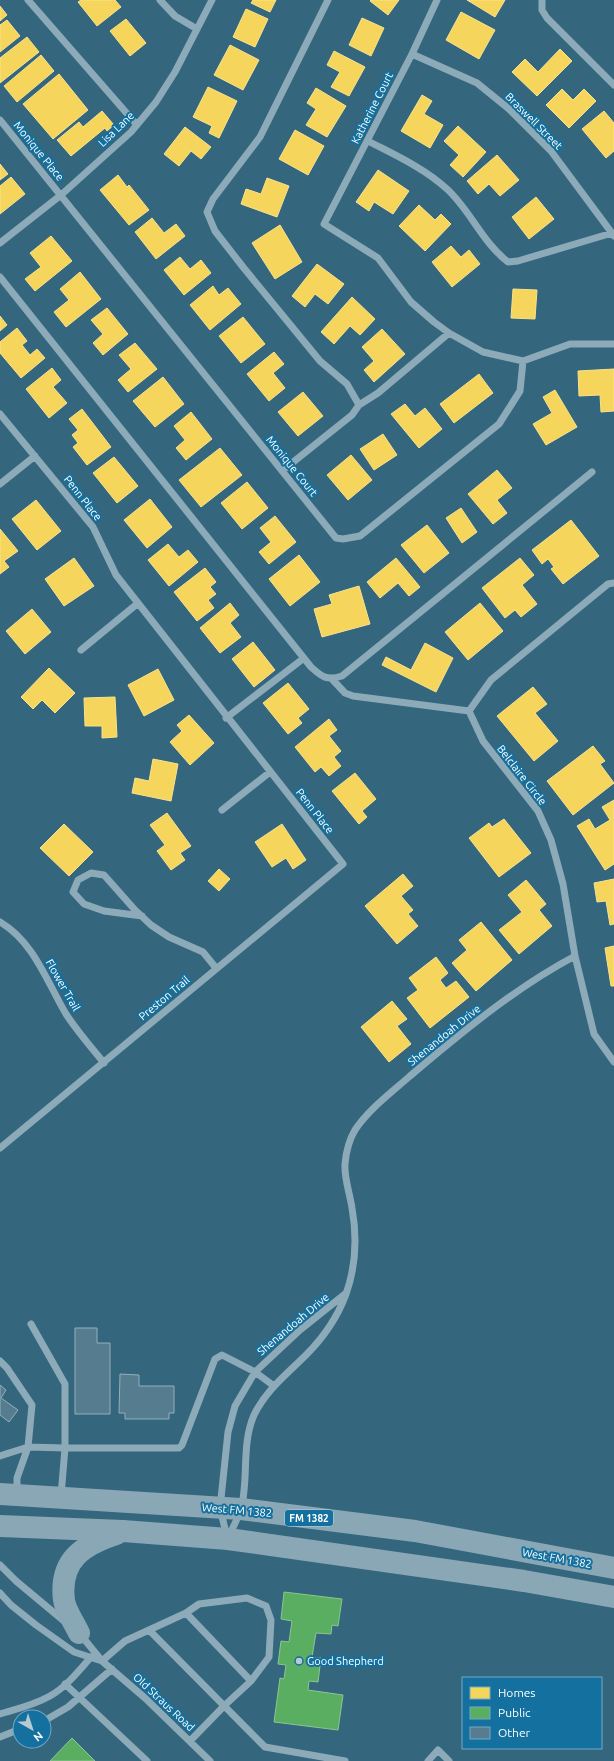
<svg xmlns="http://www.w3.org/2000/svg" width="614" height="1761" font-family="Ubuntu,sans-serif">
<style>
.homes{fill:#f6d55c;stroke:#f9e28d}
.public{fill:#5aae61;stroke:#8cc690}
.building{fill:#557d8f;stroke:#93afbc}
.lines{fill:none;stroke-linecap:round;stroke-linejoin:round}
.minor{stroke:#8caab8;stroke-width:7}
.major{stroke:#89a7b5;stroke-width:22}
.poi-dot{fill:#b8c9d2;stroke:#14709e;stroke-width:1.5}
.labels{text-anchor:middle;stroke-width:4;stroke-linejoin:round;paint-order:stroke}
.shield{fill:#14709e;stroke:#b8d4e2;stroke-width:1}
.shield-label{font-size:10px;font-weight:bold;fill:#fff}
.street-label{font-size:11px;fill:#fff;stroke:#14709e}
.poi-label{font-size:11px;fill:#fff;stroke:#14709e;text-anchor:start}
</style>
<rect width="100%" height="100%" fill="#34667e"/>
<!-- homes -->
<path class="homes" d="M81,0H115L121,7L97,26L78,2Z
M253,0H276L270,12L251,3Z
M371,0H399L388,15L370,1Z
M467,0H505L495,17Z
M0,6L7,15L0,21Z
M246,9L268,19L255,47L233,37Z
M461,12L495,30L479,59L446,40Z
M362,18L384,28L371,56L349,45Z
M126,19L146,43L130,56L110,31Z
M7,20L20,36L0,52V25Z
M27,37L39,52L0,83V58Z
M230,45L259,60L243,90L214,75Z
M560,49L572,61L537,96L512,72L525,59L538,72Z
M334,51L365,67L349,96L331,87L340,72L327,65Z
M41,55L54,71L17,102L4,86Z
M59,74L88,110L53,139L23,104Z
M208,87L237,101L219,138L209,133L212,126L193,117Z
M316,88L346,106L327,137L306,125L316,109L307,103Z
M562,89L573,100L584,89L596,101L569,128L546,105Z
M422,95L432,101L424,114L443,125L430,148L401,131Z
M102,111L114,125L107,131L105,128L71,156L57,140L79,122L83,127Z
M604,111L614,123V151L606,158L582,129Z
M458,126L486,152L463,177L450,165L459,155L444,141Z
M185,127L211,147L201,159L191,151L179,166L164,154Z
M295,130L324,146L308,175L279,159Z
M497,155L519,180L500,196L489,184L478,194L467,181Z
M0,164L8,174L0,180Z
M378,170L409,191L393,214L374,202L369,211L356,202Z
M118,175L127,187L129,185L149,210L129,225L100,190Z
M11,177L25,194L0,214V186Z
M267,178L289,186L277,217L241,204L246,189L261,194Z
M536,197L554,219L529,239L512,217Z
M419,205L435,220L441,214L451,224L425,251L399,226Z
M152,218L164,233L176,224L185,236L156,259L135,232Z
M280,225L302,262L275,279L252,243Z
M51,236L72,261L35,291L25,279L41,267L30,253Z
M451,246L461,257L469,250L480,264L452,287L432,262Z
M180,257L190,269L201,260L211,273L184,295L164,270Z
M317,264L344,284L328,304L315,294L305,307L292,296Z
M80,272L101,299L66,327L54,312L69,300L60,289Z
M213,286L219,295L228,288L241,304L210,330L190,305Z
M513,289L537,290L535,319L511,318Z
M352,297L375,319L360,335L350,326L334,344L321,332Z
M107,308L128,334L103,355L93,343L103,334L91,320Z
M0,316L7,325L0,331Z
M243,317L265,344L241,363L219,336Z
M17,328L27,341L22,345L30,355L37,349L45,358L21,378L0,353V342Z
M382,329L405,354L374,382L364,370L374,361L362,347Z
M135,343L157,369L128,392L118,380L131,369L119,355Z
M274,352L284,364L273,373L285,388L269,401L247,374Z
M52,368L61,380L53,387L67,403L49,418L26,389Z
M614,369V411L601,412L600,395L579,396L578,371Z
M479,374L493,393L454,423L440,404Z
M163,377L184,404L155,427L133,401Z
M555,390L577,427L546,445L533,424L552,413L543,397Z
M303,392L323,416L298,436L278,412Z
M405,404L415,416L425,408L442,429L419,448L391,414Z
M82,409L111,447L87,465L73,447L78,443L72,435L78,430L69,419Z
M191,412L212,439L186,460L176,448L185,440L174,426Z
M383,434L397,455L374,470L360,449Z
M220,448L242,475L201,507L179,480Z
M351,455L372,480L348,500L327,475Z
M114,457L138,486L117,503L93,473Z
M497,470L512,488L497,500L507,513L493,524L468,494Z
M247,482L268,508L242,529L221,503Z
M150,499L172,527L147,548L124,520Z
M36,500L61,531L37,550L12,519Z
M461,508L477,532L462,543L446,518Z
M275,516L296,542L269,564L259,552L271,542L260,528Z
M571,520L599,556L563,584L551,569L554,567L548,559L542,564L532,550Z
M427,525L449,553L424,573L401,545Z
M0,529L18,551L4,561L9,567L0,574Z
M168,544L179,557L188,550L198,562L169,586L148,560Z
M299,555L320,582L290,606L269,579Z
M74,558L94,586L64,606L45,579Z
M396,558L420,587L409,596L398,583L380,598L367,582Z
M520,558L534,575L522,585L537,604L521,617L515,610L505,618L482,588Z
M205,568L216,582L210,587L216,594L208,600L214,608L197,621L174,592Z
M359,586L370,624L322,637L314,609L332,604L329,595Z
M230,603L239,615L230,623L241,637L220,653L200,628Z
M480,603L503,631L468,660L445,632Z
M32,609L51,632L25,654L6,631Z
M253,642L275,670L254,687L232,659Z
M425,643L453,658L436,692L382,665L386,657L411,670Z
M49,668L75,693L55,713L42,700L33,709L21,697Z
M158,669L174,700L144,716L128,685Z
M288,683L309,709L298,718L302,723L288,734L263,703Z
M533,687L547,704L535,713L558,741L534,761L497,716Z
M115,697L117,737L102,738V726H85L84,698Z
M189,715L214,743L190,765L170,742L182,731L177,725Z
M329,719L337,730L329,736L341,751L334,757L341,766L329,776L321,767L315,772L295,747Z
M593,746L605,761L600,764L614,783L573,815L547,781Z
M153,759L178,764L171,801L132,793L135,778L149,781Z
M355,773L376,799L362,811L367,817L359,824L332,791Z
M614,800V864L605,870L577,826L589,819L595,829L610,820L602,807Z
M167,813L191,846L180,853L185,860L171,870L157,851L165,845L150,825Z
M504,819L531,853L499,877L469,838L489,823L492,827Z
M64,824L93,852L69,876L40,848Z
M282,824L306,860L293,869L286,858L272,867L255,842Z
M219,869L230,879L219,891L208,881Z
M403,874L413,886L401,896L413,910L408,914L418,926L397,944L365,906Z
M614,879V924L610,925L606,901L597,902L594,883Z
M526,880L546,904L539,910L552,926L519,954L499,930L522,912L508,895Z
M481,922L512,960L476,991L452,963L467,950L459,940Z
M614,946V986H611L605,948Z
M436,957L448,973L440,980L446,988L456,981L469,997L430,1028L407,998L418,990L409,978Z
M392,1001L407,1019L397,1026L411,1044L389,1062L361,1027Z"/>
<!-- public -->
<path class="public" d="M284,1592L342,1599L338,1626L332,1625L331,1634L316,1633L312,1657L321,1658L318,1682L309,1681L308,1690L343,1695L338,1730L274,1722L280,1678L284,1679L286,1665L278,1664L281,1641L289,1642L292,1621L281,1619Z
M72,1738L95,1761H50Z"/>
<!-- building -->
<path class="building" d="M75,1328H97V1343H110V1414H75Z
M120,1374L139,1375V1386H174V1413H169V1419H125V1413H119Z
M0,1385L6,1390L1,1398L18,1410L9,1422L0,1415Z"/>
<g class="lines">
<!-- minor -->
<path class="minor" d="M28,0L137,125
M160,0L175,16L197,29
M437,0L412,54L324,224L378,258L411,302L434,322L449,333L483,352L523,361L570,344H614
M542,0V10L547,18L614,85
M412,54L477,83L509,109L551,151L614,236
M0,120L336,538L343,539L360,536L499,424L520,391L523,361
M368,141C395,155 424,168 447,189C470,210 483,243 508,262L518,261L612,233
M0,243L61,195L131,132L156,102L175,72L212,0
M0,277L311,667C322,677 327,681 342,676L592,472
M359,405L378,393L449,333
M0,414L93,527L116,575L343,864L0,1148
M282,471L352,415L359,405L347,384L320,361L243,267L215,231L207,212L213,199L260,137L328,0
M0,484L35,456
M614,583L608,584L491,680L469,711L483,741L538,811L551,840L563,884L575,956L594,1034L614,1062
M81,650L137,604
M332,679L345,693L353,696L469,711
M226,718L304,658
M222,810L270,772
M142,916L104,911L84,904L73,892L78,880L91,873L104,875L135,910L151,925L169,937L203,952L216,968
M0,922C34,942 47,982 66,1014C77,1031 91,1047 104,1063
M31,1324L65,1384V1448H179L182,1445L215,1359L222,1355L255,1372L274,1386
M0,1361L7,1368L32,1405L28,1447L17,1478V1493
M0,1456L28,1447L65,1448L61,1496
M229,1536C233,1527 238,1518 241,1509C249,1479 241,1445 254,1415C266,1390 287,1374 306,1355C323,1338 338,1316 346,1294C356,1266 357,1236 352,1208C350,1194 344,1178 345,1164C346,1153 349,1140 355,1130C369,1109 392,1092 410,1076C462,1032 515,988 575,956
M227,1537L220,1508L228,1432L235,1406L255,1372L300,1330L345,1294
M0,1565L16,1581L64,1621
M0,1593L11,1605L36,1625L74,1652L102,1661
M186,1613L251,1681
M150,1631L265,1747L345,1761
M80,1634L102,1661L145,1698L210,1761
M102,1661L125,1641L186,1613L199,1604L247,1598L266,1606L271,1620L269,1657L251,1681L225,1705L190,1741
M65,1684L147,1761
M0,1714C17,1709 34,1705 50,1696C66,1687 79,1671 91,1657
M44,1721L68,1707L112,1669
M0,1737L20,1729
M428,1761L438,1750L449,1761"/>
<!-- major -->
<path class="major" d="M0,1494L241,1509L415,1531L614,1568
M0,1526L123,1531L228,1539L524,1581L614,1597
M79,1633C75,1624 65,1610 64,1600C59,1560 83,1545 116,1534"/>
</g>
<!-- markers -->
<circle class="poi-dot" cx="299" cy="1661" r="4"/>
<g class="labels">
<!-- shield labels -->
<rect class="shield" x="285" y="1510" width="48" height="16" rx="3"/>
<g class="shield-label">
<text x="309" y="1522">FM 1382</text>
</g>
<!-- street labels -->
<g class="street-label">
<text transform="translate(372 108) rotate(-63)" y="4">Katherine Court</text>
<text transform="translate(534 121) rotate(45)" y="4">Braswell Street</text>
<text transform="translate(116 129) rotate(-44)" y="4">Lisa Lane</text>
<text transform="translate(39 151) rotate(51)" y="4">Monique Place</text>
<text transform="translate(292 466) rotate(51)" y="4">Monique Court</text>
<text transform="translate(83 498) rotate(52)" y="4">Penn Place</text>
<text transform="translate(522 775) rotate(52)" y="4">Belclaire Circle</text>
<text transform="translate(315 811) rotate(52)" y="4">Penn Place</text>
<text transform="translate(63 985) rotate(60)" y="4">Flower Trail</text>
<text transform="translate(164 998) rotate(-40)" y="4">Preston Trail</text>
<text transform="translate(444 1035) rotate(-39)" y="4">Shenandoah Drive</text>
<text transform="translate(293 1324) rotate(-40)" y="4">Shenandoah Drive</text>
<text transform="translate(237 1510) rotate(5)" y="4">West FM 1382</text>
<text transform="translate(557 1558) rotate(10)" y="4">West FM 1382</text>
<text transform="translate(164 1702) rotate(43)" y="4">Old Straus Road</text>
</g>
<!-- poi labels -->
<g class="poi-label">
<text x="307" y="1665">Good Shepherd</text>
</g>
</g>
<!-- legend -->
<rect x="462" y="1677" width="140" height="72" fill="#14709e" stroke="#72a9c5"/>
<rect x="470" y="1687" width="20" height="12" fill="#f6d55c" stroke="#72a9c5"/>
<text x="498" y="1697" font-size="12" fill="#ffffff">Homes</text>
<rect x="470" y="1707" width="20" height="12" fill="#5aae61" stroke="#72a9c5"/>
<text x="498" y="1717" font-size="12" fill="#ffffff">Public</text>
<rect x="470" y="1727" width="20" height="12" fill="#557d8f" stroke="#72a9c5"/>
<text x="498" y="1737" font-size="12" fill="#ffffff">Other</text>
<!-- north arrow -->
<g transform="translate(32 1729) rotate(141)"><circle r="19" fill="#14709e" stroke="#72a9c5"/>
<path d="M0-3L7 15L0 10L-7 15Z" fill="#b8c9d2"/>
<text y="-6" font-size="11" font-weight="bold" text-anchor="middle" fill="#ffffff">N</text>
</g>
</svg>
